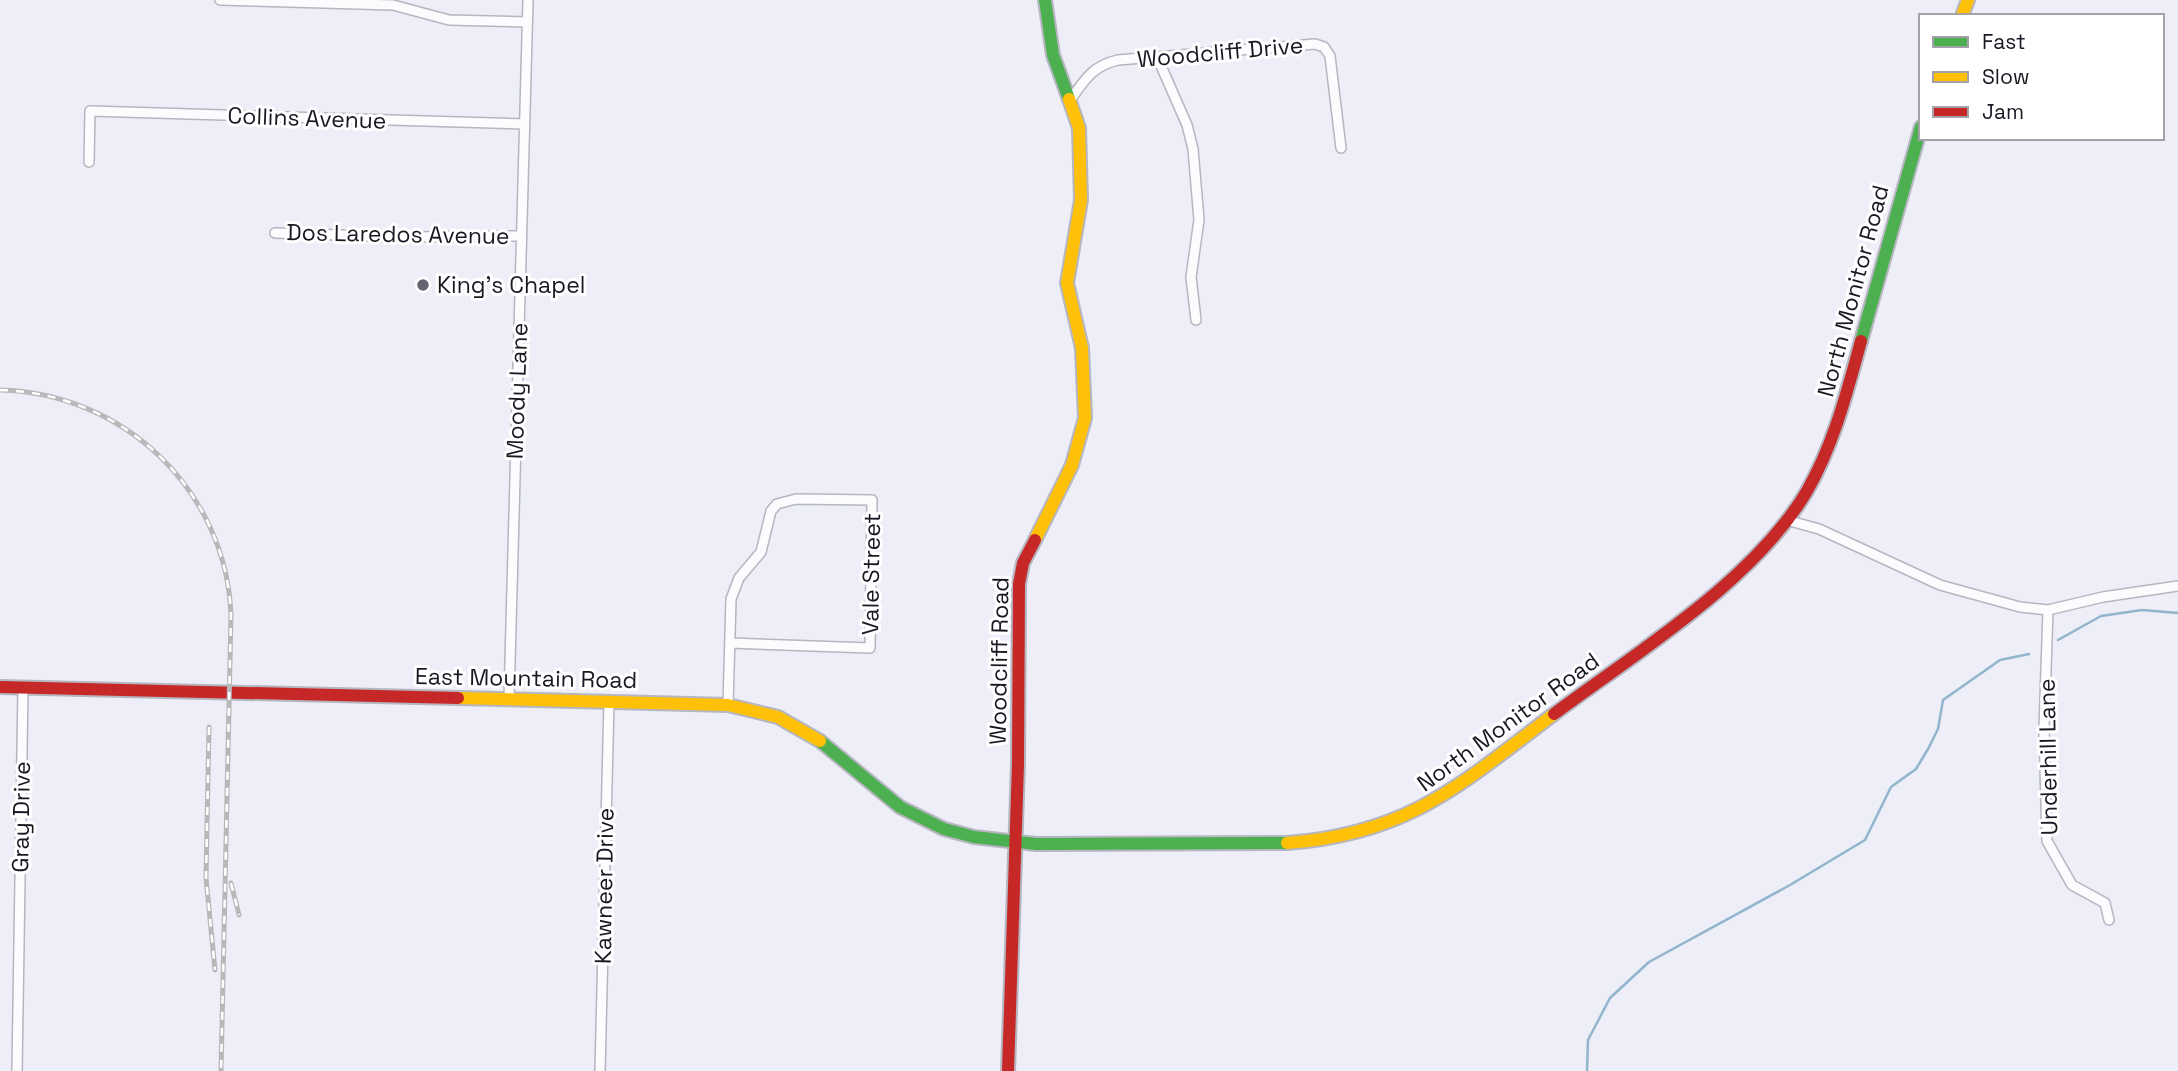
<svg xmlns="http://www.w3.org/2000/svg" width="2178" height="1071" font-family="'Space Grotesk',sans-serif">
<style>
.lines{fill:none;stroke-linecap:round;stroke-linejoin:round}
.stream{stroke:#91b5cd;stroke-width:2.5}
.street-casing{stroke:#b5b6bf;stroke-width:12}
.fast-casing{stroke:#b5b6bf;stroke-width:16}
.slow-casing{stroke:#b5b6bf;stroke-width:16}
.jam-casing{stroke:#b5b6bf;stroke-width:16}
.street{stroke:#fcfcfe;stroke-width:9}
.fast{stroke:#4caf50;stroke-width:12}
.slow{stroke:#ffc107;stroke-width:12}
.jam{stroke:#c62828;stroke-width:12}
.rail-casing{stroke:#b8b8bb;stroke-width:5}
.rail{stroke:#fff;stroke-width:2.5;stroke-dasharray:8;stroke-linecap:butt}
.poi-dot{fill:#63646d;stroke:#fff;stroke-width:2.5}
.labels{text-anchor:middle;stroke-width:6;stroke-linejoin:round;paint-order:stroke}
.street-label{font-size:23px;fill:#181922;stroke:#fff}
.poi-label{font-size:23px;fill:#181922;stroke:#fff;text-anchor:start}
</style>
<rect width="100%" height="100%" fill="#edeef7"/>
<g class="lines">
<!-- stream -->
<path class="stream" d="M2058,640L2101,616L2142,610L2178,613
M1587,1071L1588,1040L1610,998L1649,962L1790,885L1865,840L1891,787L1916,769L1928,749L1938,729L1943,700L2000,660L2029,654"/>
<!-- street casing -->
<g class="street-casing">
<path id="street" d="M220,0L393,5L449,20L527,22
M1158,59L1187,125L1193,149L1199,220L1191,277L1196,320
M1071,99C1086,78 1093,66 1118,60L1315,44L1324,47L1330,56L1341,148
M89,162L90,111L524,124
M275,233L403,237L521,236
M1790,521L1819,529L1940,585L2020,607L2048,610L2103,597L2178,586
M2048,610L2044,729L2047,841L2072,885L2105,903L2109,920
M509,699L528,0
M728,705L731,599L739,578L761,552L771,511L777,504L796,499L872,500L870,648L730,643
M17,1071L23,688
M600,1071L609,701"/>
</g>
<!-- fast casing -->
<g class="fast-casing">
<path id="fast" d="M1045,0L1053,55L1069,99
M1861,341L1921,127
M820,741L900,807L944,829L974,837L1036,844L1287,843"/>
</g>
<!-- slow casing -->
<g class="slow-casing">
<path id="slow" d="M1962,16L1968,0
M1035,540L1072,465L1085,418L1082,348L1067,283L1081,200L1079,128L1069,99
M458,698L728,705L778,717L820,741
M1287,843C1409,834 1461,784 1554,714"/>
</g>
<!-- jam casing -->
<g class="jam-casing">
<path id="jam" d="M0,687L458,698
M1554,714C1637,652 1754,581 1807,491C1834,444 1847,392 1861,341
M1008,1071L1018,764L1019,584L1023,563L1035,540"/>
</g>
<!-- street -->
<use href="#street" class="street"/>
<!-- fast -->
<use href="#fast" class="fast"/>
<!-- slow -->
<use href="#slow" class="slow"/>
<!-- jam -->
<use href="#jam" class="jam"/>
<!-- rail casing -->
<g class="rail-casing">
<path id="rail" d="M0,390C124,393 226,490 231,615L221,1071
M209,727L206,878L215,970
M231,883L239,915"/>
</g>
<!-- rail -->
<use href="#rail" class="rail"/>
</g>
<!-- markers -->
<circle class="poi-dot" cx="423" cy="285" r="7"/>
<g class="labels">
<!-- street labels -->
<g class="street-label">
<text transform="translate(1220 52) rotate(-5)" y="8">Woodcliff Drive</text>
<text transform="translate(307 118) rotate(2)" y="8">Collins Avenue</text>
<text transform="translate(398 234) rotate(1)" y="8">Dos Laredos Avenue</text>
<text transform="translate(1853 291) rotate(-75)" y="8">North Monitor Road</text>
<text transform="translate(517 391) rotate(-88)" y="8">Moody Lane</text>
<text transform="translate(871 574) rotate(-89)" y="8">Vale Street</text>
<text transform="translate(999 661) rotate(-89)" y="8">Woodcliff Road</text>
<text transform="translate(526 678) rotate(1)" y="8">East Mountain Road</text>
<text transform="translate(1508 722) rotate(-36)" y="8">North Monitor Road</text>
<text transform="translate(2048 757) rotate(-91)" y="8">Underhill Lane</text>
<text transform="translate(21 817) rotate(-89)" y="8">Gray Drive</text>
<text transform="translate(604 886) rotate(-89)" y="8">Kawneer Drive</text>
</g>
<!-- poi labels -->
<g class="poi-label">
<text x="437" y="293">King's Chapel</text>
</g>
</g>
<!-- legend -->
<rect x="1919" y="14" width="245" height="126" fill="#ffffff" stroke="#a3a3a7" stroke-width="2"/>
<rect x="1933" y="37" width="35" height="10" fill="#4caf50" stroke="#a3a3a7" stroke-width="2"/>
<text x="1982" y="49" font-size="21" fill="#181922">Fast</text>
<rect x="1933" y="72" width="35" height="10" fill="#ffc107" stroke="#a3a3a7" stroke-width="2"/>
<text x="1982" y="84" font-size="21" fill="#181922">Slow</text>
<rect x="1933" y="107" width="35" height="10" fill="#c62828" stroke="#a3a3a7" stroke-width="2"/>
<text x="1982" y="119" font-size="21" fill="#181922">Jam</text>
</svg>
